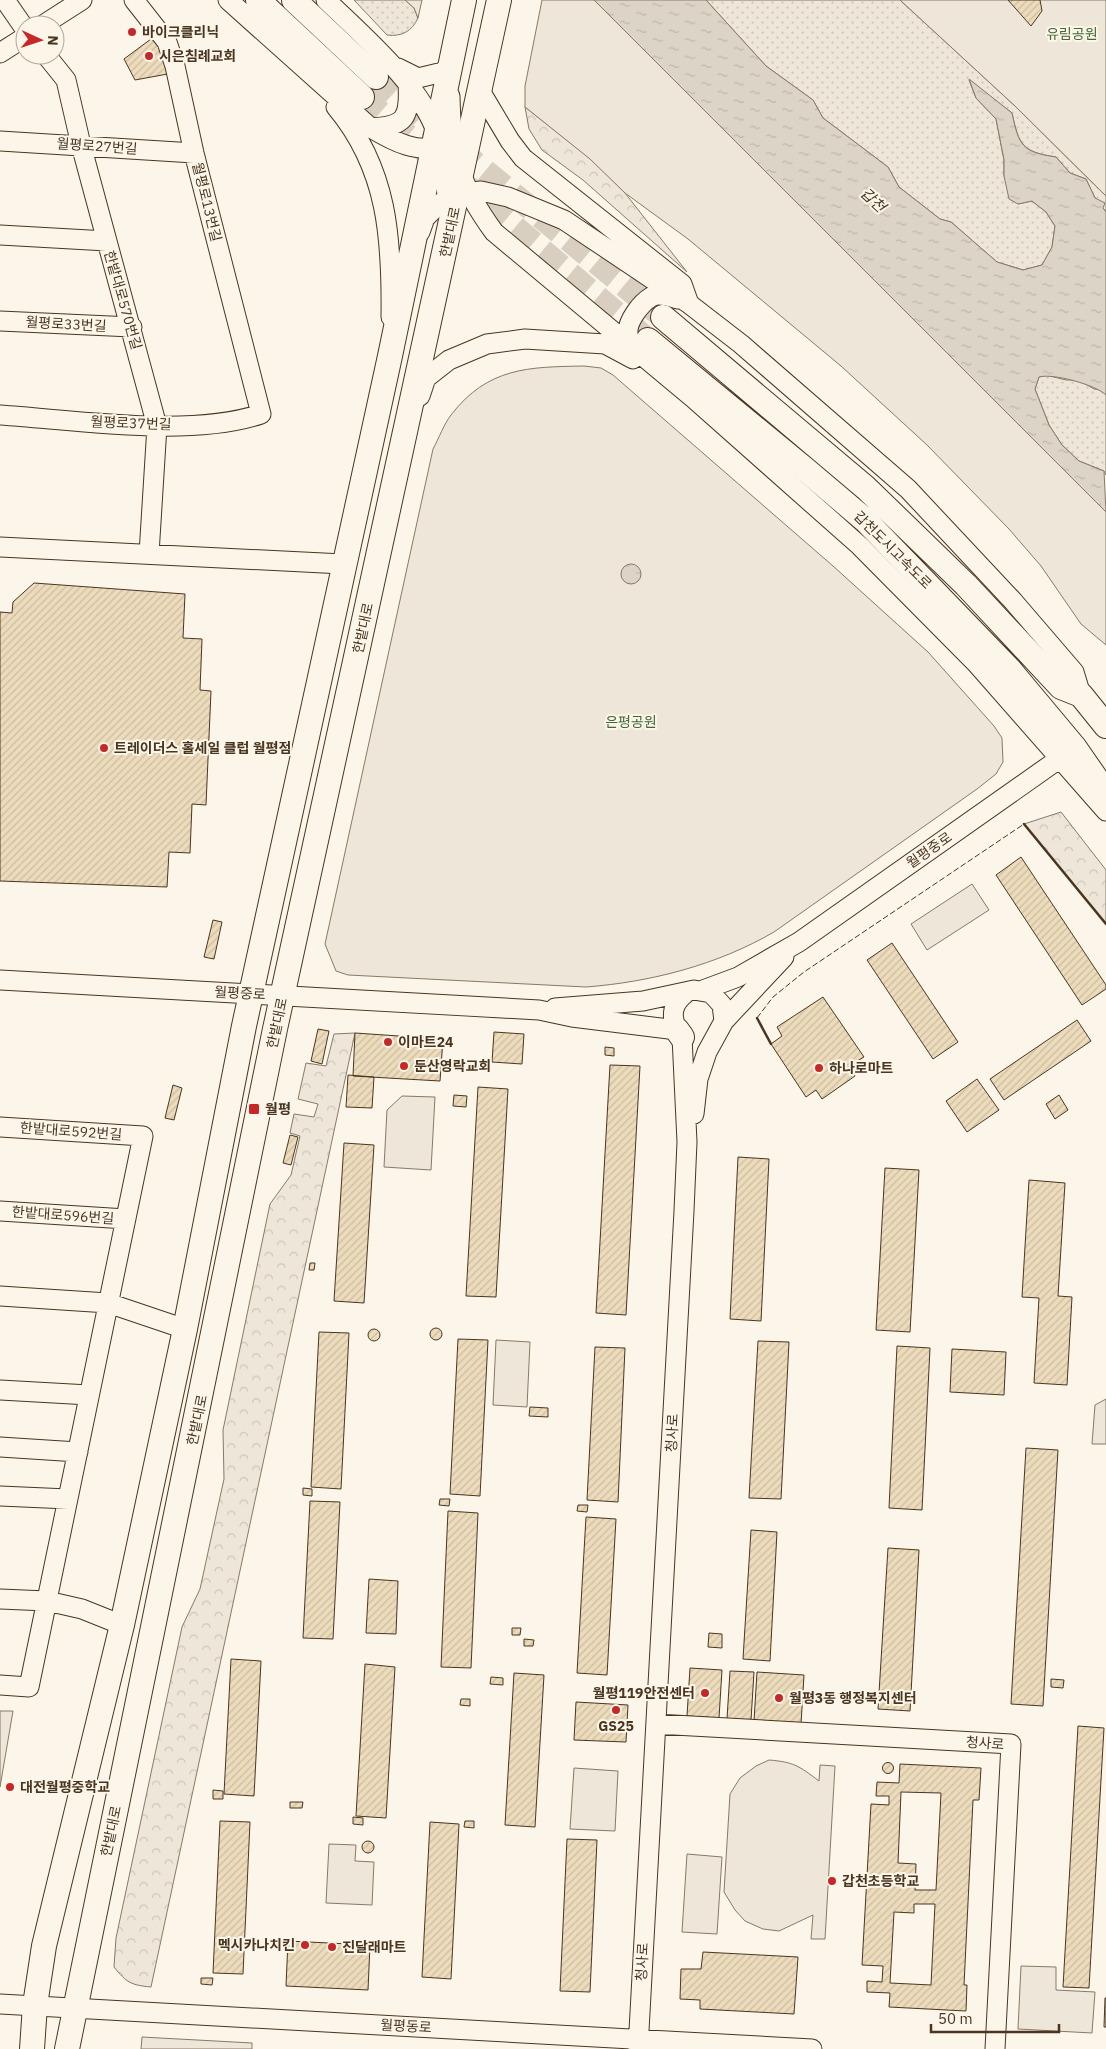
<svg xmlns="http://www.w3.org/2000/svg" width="1106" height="2049" font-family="'IBM Plex Sans','Noto Sans KR',sans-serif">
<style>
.grass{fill:url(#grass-dots);stroke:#887966}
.forest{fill:url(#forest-crowns);stroke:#887966}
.park{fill:#ede6d9;stroke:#887966}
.water{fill:url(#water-ripples);stroke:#887966}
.building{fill:url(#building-hatch);stroke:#4a3520;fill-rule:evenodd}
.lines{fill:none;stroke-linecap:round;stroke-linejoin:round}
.major-tunnel{stroke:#d8cfc1;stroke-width:24;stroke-dasharray:24 12;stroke-linecap:butt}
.minor-casing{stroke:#4a3520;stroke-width:21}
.major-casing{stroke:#4a3520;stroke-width:26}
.minor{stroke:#fbf6e9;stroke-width:19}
.major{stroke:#fbf6e9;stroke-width:24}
.fence{stroke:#4a3520;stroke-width:1;stroke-dasharray:6 2.5;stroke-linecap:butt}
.wall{stroke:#4a3520;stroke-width:2.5}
.poi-dot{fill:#c62828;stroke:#fbf6e9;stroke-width:2}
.labels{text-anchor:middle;stroke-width:4;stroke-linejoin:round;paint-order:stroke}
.poi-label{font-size:14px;font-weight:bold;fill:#4a3520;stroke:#fbf6e9;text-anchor:start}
.park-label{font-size:14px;fill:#436837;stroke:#fbf6e9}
.street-label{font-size:14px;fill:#4a3520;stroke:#fbf6e9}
.water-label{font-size:15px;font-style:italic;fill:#4a3520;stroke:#fbf6e9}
</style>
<defs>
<pattern id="grass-dots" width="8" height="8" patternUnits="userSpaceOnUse" patternTransform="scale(1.25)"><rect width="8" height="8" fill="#ede6d9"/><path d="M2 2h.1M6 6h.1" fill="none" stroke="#cdc6ba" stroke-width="1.8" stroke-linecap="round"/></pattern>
<pattern id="forest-crowns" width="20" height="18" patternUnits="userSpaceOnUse" patternTransform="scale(1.25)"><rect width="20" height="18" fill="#ede6d9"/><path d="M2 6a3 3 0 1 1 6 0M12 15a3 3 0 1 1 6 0" fill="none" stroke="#cdc6ba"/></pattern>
<pattern id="water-ripples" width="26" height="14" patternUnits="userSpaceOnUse" patternTransform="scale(1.25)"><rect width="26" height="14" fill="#dcd4c6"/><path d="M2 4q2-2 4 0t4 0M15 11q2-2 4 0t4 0" fill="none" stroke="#beb7aa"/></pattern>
<pattern id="building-hatch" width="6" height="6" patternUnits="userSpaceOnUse" patternTransform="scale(1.25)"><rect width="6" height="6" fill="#ecdcbc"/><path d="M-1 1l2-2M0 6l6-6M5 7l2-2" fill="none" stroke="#ccbda1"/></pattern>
</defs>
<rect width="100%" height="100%" fill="#fbf6e9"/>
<!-- grass -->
<path class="grass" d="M354,0H405L414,8L418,18C412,31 402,37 387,35Z
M706,0H900L1015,106L1106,196V212L1095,198L1086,179L1070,173L1056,157C1022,152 1019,145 1012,113L969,80L976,98L996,119L1004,160V176L1018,204L1032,201L1046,212L1055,226L1052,247L1042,265L1023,270L997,262L951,222L940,219L899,187L888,167L823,118L813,100L766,66Z
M1046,375L1066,380H1079L1094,389L1101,390L1106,395V475L1104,471L1079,461L1062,445L1049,425L1035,389L1039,377Z"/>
<!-- forest -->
<path class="forest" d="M525,107L591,159L625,193L687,272L583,180L542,150L529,129Z
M1061,812L1106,870V924L1024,824Z
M355,1033L151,1987C131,1985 127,1983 114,1967L116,1938L182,1627L200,1589L224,1479L223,1430L270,1204L291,1175L300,1136L290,1133L294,1114L314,1117L318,1104L298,1099L306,1063L326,1066L334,1034Z"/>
<!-- park -->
<path class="park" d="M405,0H422L418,18L414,8Z
M542,0H594L1106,512V645L1081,624L1041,566L1009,529L927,445L841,366L688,239L625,193L590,159L525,107V86Z
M900,0H1106V196L1015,106Z
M584,366L601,368L613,375L833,566L928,652L994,726L1002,738L1003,762L996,774L977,789L774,932C717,965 651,982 586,987L348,975L336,971L325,944L433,449C439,438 444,424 451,415C488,367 529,367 584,366Z
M972,884L989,910L927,950L911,924Z
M402,1096L435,1097L431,1170L384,1167L387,1110Z
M496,1340L530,1342L527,1407L493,1405Z
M1106,1399V1444H1092L1095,1405Z
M0,1711H13L0,1787Z
M769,1760C794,1762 799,1766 819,1781L820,1765L835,1766L825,1939H811L813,1915L779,1931L763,1929L745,1921L735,1910L724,1892L730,1794L740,1778L756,1766Z
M574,1768L618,1771L615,1831L570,1829Z
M329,1844L356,1845L355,1861L374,1862L372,1905L326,1903Z
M687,1854L722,1857L717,1934L682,1932Z
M1021,1966L1056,1967V1990L1095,1992L1092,2033L1018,2029Z
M142,2037L252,2043V2049H141Z"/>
<!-- water -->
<path class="water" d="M594,0H706L766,66L813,100L823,118L888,167L899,187L940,219L951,222L997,262L1023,270L1042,265L1052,247L1055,226L1046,212L1032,201L1018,204L1009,199L1004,176V160L996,119L976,98L969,79L1012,113C1019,146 1022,152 1056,157L1070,173L1086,179L1095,198L1105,203L1103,208L1106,212V395C1096,385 1053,373 1039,377L1035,389L1049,425L1062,445L1079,461L1104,471L1106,512Z
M621 574a10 10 0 1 1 20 0a10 10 0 1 1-20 0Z"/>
<!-- building -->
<path class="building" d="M1008,0H1040L1042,11L1031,26Z
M155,36L173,73L135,80L124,59Z
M34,583L185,594L183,638L202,639L200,690L211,691L206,805L192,804L190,853L169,852L167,887L0,881V612L12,613L13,602Z
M1021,857L1106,985V989L1082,1005L996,875Z
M213,920L222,922L214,959L204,957Z
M892,943L958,1042L933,1059L867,960Z
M823,997L864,1057L849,1066L855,1076L822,1099L816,1090L806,1097L771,1044L782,1036L777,1027Z
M1077,1020L1091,1041L1004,1100L990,1079Z
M318,1029L329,1031L322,1064L311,1061Z
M494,1032L524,1034L522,1064L492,1062Z
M355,1033L443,1039L440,1081L353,1076Z
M605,1047L614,1048V1056L605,1055Z
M610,1065L640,1066L626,1315L596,1313Z
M348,1075L374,1077L372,1108L346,1107Z
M977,1079L999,1110L967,1132L946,1101Z
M173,1085L182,1088L174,1120L165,1118Z
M478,1087L508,1089L496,1297L466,1296Z
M454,1095L467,1096L466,1107L453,1106Z
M1059,1095L1068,1110L1055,1119L1046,1104Z
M290,1135L298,1137L291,1165L283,1163Z
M344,1143L374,1145L364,1303L334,1301Z
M738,1157L769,1159L761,1321L730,1319Z
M885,1168L919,1170L910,1332L876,1330Z
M1029,1180L1065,1183L1058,1296L1072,1297L1067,1385L1034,1383L1039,1298L1022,1297Z
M310,1263H315L314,1270H309Z
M430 1334a6 6 0 1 1 12 0a6 6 0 1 1-12 0Z
M368 1335a6 6 0 1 1 12 0a6 6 0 1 1-12 0Z
M319,1332L349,1333L341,1489L311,1487Z
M458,1339L488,1340L480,1496L450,1494Z
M758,1341L789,1342L781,1499L749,1498Z
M897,1346L930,1348L922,1510L889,1508Z
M595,1347L625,1348L618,1502L587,1500Z
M952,1349L1006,1352L1004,1395L950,1392Z
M530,1407L548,1408V1417L529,1416Z
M1026,1448L1058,1450L1043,1706L1011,1704Z
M303,1488L312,1489V1496L303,1495Z
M440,1499H450L449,1506L439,1505Z
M310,1501L340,1502L333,1639L303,1638Z
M578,1505H588L587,1512L577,1511Z
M448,1511L478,1513L471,1668L441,1667Z
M586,1517L616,1519L607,1675L577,1673Z
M751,1530L777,1532L770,1661L743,1659Z
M888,1548L919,1550L910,1711L878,1709Z
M369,1579L398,1581L396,1634L366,1633Z
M512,1628H521L520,1635H512Z
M709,1633L722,1634V1648L708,1647Z
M524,1639L534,1640L533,1646H524Z
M231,1659L261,1661L254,1796L224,1794Z
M365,1664L395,1667L386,1818L356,1816Z
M690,1668L722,1670L719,1718L687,1716Z
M730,1671L754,1672L751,1720L727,1719Z
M757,1672L804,1675L801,1724L754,1721Z
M514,1673L544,1675L535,1827L505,1825Z
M491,1677L503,1678V1685L490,1684Z
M1051,1679L1064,1680L1063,1688L1051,1687Z
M461,1699H470V1706L460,1705Z
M576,1702L628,1705L626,1742L574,1740Z
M1078,1726L1104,1728L1089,1988L1063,1987Z
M882.5 1768a5.5 5.5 0 1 1 11 0a5.5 5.5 0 1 1-11 0Z
M900,1764L981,1768L979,1800H973L964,1985H967L966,2011L889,2007L890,1993L867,1992V1981L882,1982L883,1966L862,1965L871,1804L889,1805V1796H876L877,1782L899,1783ZM901,1792L941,1793L936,1890H915L916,1864L898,1863ZM914,1904H935L931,1985L890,1983L894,1912L914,1913Z
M213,1790L223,1791V1799H213Z
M290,1802H303L302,1808H290Z
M353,1817L363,1818V1825L353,1824Z
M220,1821L250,1822L243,1974L213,1973Z
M465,1821H474V1828L464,1827Z
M430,1822L459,1824L451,1979L422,1977Z
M567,1839L597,1840L590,1992L560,1991Z
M362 1847a6 6 0 1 1 12 0a6 6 0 1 1-12 0Z
M288,1941L370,1945L368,1990L286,1986Z
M703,1952L798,1957L794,2014L700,2009V2000L680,1999L681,1969H701Z
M201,1978H213L212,1985L201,1984Z
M1105,1998H1106V2027H1104Z"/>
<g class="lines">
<!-- major-tunnel -->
<path class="major-tunnel" d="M376,77L424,121L663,317
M362,97L431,156
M460,181L648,340"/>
<!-- minor casing -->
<g class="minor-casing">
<path id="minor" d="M5,0L25,29
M228,0L371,128C391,140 421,157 445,143
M326,0C363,36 421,85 437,134C445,159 446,185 448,210
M43,25L82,0
M0,53L25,37
M46,55L66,80L81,145L157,426L149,554
M398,68L418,78L443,72L450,65
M479,89L510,141L523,158L682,284L688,301
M450,96C451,155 459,184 494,232L693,398L860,546L976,663L1106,811
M336,107C388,169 392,239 391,317
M371,128C406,126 410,118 408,83
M0,141L194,153
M420,232L425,218L438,205L453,195L481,191L508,197L564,220L688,303L741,344L908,489L1013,601L1074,672L1081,695
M0,235L107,241
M0,321L132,327
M635,351C633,346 628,338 628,333C627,321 641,303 651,297C659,292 670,297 678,299
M420,396L426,378L449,360L487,344L525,339L605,344L633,359
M0,415C76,420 190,438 261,414L194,153L175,66L167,42L134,0
M0,547L343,564
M0,980L539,1010L572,1017L677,1030
M703,990L738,977L799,942L1059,759
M555,1008L643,1001L694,990L711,993L722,1005L724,1021L707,1052L698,1079L694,1114
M724,1021L784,957
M677,1030C670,1014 673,1003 686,993
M0,1127L143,1136L29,1687L0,1685
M0,1211L126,1219
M0,1296L108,1303L185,1329
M0,1390L89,1395
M0,1447L78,1452
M0,1496L68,1499
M0,1599L47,1601L82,1609L122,1625
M656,1724L1011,1744L995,2049
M0,2004L812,2049
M638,2049L684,1211L687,1142L682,1037"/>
</g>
<!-- major casing -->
<g class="major-casing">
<path id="major" d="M258,0L362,97
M294,0L376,77
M663,317L866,488L966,585L1061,687L1081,695L1106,726
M648,340L806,470L865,520L1009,669L1075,748L1106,793
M677,1030L682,1037
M32,2049L35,2005L44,1946L122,1625L185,1329L244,1026L390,356L464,0
M67,2049L275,1029L499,0"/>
</g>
<!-- minor -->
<use href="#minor" class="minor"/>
<!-- major -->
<use href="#major" class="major"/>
<!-- fence -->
<path class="fence" d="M757,1018L773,997L804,972L1024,824"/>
<!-- wall -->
<path class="wall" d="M1024,824L1106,924
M757,1018L771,1044"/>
</g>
<!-- markers -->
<g class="poi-dot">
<circle cx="132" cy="32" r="5"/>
<circle cx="149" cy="56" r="5"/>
<circle cx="104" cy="748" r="5"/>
<circle cx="388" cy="1042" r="5"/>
<circle cx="404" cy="1066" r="5"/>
<circle cx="819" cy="1068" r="5"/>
<rect x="248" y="1103" width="12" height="12" rx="2.5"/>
<circle cx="705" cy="1693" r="5"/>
<circle cx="779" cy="1698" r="5"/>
<circle cx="616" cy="1710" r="5"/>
<circle cx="10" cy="1787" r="5"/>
<circle cx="832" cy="1881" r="5"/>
<circle cx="305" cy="1945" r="5"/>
<circle cx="332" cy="1947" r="5"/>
</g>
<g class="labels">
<!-- poi labels -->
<g class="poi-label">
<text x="142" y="37">바이크클리닉</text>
<text x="159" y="61">시은침례교회</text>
<text x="114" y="753">트레이더스 홀세일 클럽 월평점</text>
<text x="398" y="1047">이마트24</text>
<text x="414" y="1071">둔산영락교회</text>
<text x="829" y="1073">하나로마트</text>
<text x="265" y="1114">월평</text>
<text x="695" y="1698" text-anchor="end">월평119안전센터</text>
<text x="789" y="1703">월평3동 행정복지센터</text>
<text x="616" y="1731" text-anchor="middle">GS25</text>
<text x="20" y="1792">대전월평중학교</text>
<text x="842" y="1886">갑천초등학교</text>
<text x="295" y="1950" text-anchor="end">멕시카나치킨</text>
<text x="342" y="1952">진달래마트</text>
</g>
<!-- park labels -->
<g class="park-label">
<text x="1072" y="39">유림공원</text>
<text x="631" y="727">은평공원</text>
</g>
<!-- street labels -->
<g class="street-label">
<text transform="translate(97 146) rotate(4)" y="5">월평로27번길</text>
<text transform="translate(207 202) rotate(76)" y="5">월평로13번길</text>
<text transform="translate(450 232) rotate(-78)" y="5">한밭대로</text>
<text transform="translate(123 300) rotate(74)" y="5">한밭대로570번길</text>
<text transform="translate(66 324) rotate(3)" y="5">월평로33번길</text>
<text transform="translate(131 423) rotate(2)" y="5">월평로37번길</text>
<text transform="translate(893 550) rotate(45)" y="5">갑천도시고속도로</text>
<text transform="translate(363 628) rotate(-78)" y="5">한밭대로</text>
<text transform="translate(929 850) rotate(-35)" y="5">월평중로</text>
<text transform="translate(240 993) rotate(3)" y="5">월평중로</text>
<text transform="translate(277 1023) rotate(-78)" y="5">한밭대로</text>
<text transform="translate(71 1131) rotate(4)" y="5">한밭대로592번길</text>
<text transform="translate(63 1215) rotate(4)" y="5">한밭대로596번길</text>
<text transform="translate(197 1420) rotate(-78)" y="5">한밭대로</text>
<text transform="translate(672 1433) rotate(-87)" y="5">청사로</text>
<text transform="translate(985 1743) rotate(4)" y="5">청사로</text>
<text transform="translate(111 1831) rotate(-78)" y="5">한밭대로</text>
<text transform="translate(642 1962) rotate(-87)" y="5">청사로</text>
<text transform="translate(406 2026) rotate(3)" y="5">월평동로</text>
</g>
<!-- water labels -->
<g class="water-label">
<text transform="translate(873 200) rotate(43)" y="5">갑천</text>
</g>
</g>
<!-- north arrow -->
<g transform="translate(40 40) rotate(93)"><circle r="24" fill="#fbf6e9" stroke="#b4a999"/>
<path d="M0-4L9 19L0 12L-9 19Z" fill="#c62828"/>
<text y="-8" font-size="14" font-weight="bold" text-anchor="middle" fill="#4a3520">N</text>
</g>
<!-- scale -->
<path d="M931 2024v8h128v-8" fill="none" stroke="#4a3520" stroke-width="2.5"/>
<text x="938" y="2024" font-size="15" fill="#4a3520" stroke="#fbf6e9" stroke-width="4" paint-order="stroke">50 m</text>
</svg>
